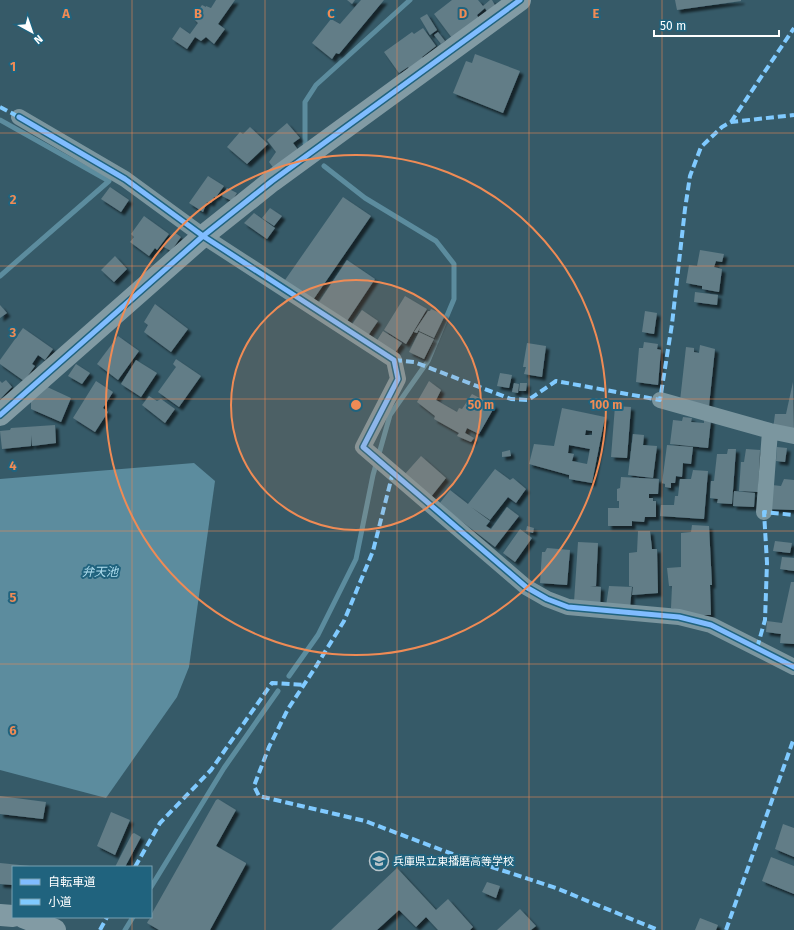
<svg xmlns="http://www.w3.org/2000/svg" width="794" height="930" font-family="'Fira Sans','Noto Sans JP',sans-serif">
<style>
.water{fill:#5c8c9e}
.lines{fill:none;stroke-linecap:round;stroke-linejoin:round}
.stream{stroke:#5c8c9e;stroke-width:5}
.building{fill:#627d87;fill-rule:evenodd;filter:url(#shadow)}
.street{stroke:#7b969f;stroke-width:16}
.secondary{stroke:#829ba4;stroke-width:22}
.quiet{stroke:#80caff;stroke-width:4;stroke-dasharray:8 4;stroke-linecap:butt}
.cycleway-casing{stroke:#20637e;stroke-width:8}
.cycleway{stroke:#80bcff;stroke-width:5}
.grid{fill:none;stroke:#ef8b55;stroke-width:1;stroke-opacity:0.55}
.ring{fill:none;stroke:#ef8b55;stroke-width:2}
.labels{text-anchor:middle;stroke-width:4;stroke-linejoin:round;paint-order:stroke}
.poi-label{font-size:11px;fill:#fff;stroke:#20637e;text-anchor:start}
.water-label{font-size:12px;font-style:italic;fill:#afdeef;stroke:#20637e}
.grid-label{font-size:13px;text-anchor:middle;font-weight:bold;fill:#ef8b55;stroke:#20637e;stroke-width:4;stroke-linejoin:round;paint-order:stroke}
.centre{fill:#ef8b55;stroke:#20637e;stroke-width:2}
.ring-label{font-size:12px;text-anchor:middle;font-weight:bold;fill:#ef8b55;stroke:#20637e;stroke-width:4;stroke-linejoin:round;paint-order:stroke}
</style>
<defs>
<filter id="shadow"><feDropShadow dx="3.5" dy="3.5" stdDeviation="1" flood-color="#0009"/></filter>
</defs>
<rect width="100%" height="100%" fill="#365a68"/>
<!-- water -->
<path class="water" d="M194,463L215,481L189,667L177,697L106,798L0,770V479Z"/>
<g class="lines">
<!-- stream -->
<path class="stream" d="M0,120L109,181L0,276
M305,143V102L316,85L410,0
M289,676L318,635L356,559L373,475L390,415L428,361L454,299V264L436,241L365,198L324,166
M151,887L224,768L278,691
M125,930L133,917"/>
</g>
<!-- building -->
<path class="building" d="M216,0H235L218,24L225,29L214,44L206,37L201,41L195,37L187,49L172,39L180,27L190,34L198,23L193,18L202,5L206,7V6L211,8Z
M347,0H355L352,4Z
M361,0H384L339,54L336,53L332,59L312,43L331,19L340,24Z
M452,0H478L483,6L490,0H492L496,7L488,13L485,8L477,15L479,19L452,38L434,14Z
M675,0H741V1L677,10Z
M427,14L437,30L430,35L420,18Z
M423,28L436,46L422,57L423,59L410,69L408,67L399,73L384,52L412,32L414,34Z
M438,32L445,41L441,44L434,35Z
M475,54L520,71L503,113L453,93L466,61L472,63Z
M287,123L300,138L293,143L299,151L275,170L269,162L276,152L267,140Z
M250,127L268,144L247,164L227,147L240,132L243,134Z
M208,176L224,186L216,197H214L211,203L207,202L203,212L189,203Z
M110,187L129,200L121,212L101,199Z
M227,188L237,193L232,201L222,196Z
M343,197L371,216L313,300L285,280Z
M270,208L282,216L274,226L262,218Z
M254,213L275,228L267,239L244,223Z
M144,216L169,234L157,250L155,248L149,256L130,242L134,237L131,234Z
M174,232L181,237L171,251L164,247Z
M700,250L724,254L722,262L716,261L714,267L722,269L719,292L702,289V286L686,283L689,265L697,266Z
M115,256L127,269L114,282L101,270Z
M347,260L375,279L347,321L319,302Z
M695,292L718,295L717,305L694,302Z
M405,296L427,309L406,344L384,330Z
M155,304L188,329L171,352L144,332L148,325L144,322Z
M0,305L7,313L0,318Z
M431,309L445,315L434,338L419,331L420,328L417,333L414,332L428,311H430Z
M362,310L378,321L367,337L351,326Z
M645,311L657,313L654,334L642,332Z
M23,328L53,349L45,360L38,355L32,364L35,366L24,381L0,364V360Z
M383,331L402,343L394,354L376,342Z
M419,332L434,339L424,359L409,352Z
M118,336L139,351L118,380L97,364Z
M644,342L658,344L657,349L661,350L658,385L636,382L639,348H643Z
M527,343L546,346L542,377L524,374L526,367H523Z
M700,345L715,349L709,406L680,401L686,347L694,348V352L699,353Z
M176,359L201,376L179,407L158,392L176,367L173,364Z
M136,360L157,373L141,397L121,384Z
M76,364L90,373L82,384L68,376Z
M500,373L512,375L509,388L497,386Z
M6,380L12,387L0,399V381L2,383Z
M96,381L113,392L103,408L108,412L95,432L73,418Z
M429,381L441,390L436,400L457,412L459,408L462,409L472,394L495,406L479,434L467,428L465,433L474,438L471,442L457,436L459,433L434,419L435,416L417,402Z
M793,382L794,433L773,429L775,414H786Z
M514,383L519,384L518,393L512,392Z
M520,383H527L526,391H519Z
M45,386L71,398L61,422L31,409V399Z
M149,396L157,401L161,399L175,409L165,423L142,405Z
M615,406L631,407L627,458L611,457Z
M562,408L605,417L592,483L569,479V475L529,464L534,444L554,446ZM586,430L592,431V435H585ZM569,445L590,449L587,464L572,461L574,454L568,453Z
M683,417L692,418L691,422L704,423V419L711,420L708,448L670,444L673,420L682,421Z
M55,425L56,443L32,446L31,435V446L2,449L0,431L10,430L11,428Z
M633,434L644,435L643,445L657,446L653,478L628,475Z
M667,445L693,447L691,464L683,463L682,477L676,476L675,483H671V488L665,487V484L662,483Z
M777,447L787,448L785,462L776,461Z
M728,449H736L732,504L717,503L718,499L710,498L711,481H714L717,454H727Z
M746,449L760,450L758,492L739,491L741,462H744Z
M510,450L511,456L502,457V452Z
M421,456L446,478L430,498L404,475Z
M495,469L510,480L513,478L526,489L516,503L508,497L490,520L471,507L490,521L486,526L491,529L507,507L519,516L495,547L439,504L450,490L468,504Z
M693,470L708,471L704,519L660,516L661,505H674L675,496H678L680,479H691Z
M621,477L659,479L658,494H649V498H653V501H656V517H645L644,522L632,521V526H608V508H619V501H617V489L620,488Z
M784,479L794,480V510L768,509L772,485L781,486Z
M734,491L755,493L754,507L733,506Z
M692,525L709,526L712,585H710L711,615H697L671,608L672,586H669L667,568L681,567V533L691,532Z
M527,526L534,528L533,533L526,531Z
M520,529L532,538L515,562L503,553Z
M638,531H650L652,549H657L658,593L632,595L633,587L629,586V553L637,552Z
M775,541L792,543L790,553L773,551Z
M578,542L598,543L596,586H590L601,587L600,605L574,602Z
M547,548L570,550L567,585L540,583L542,552H545Z
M782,557L794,558V571L780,569Z
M791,582H794V644L780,643L781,634L766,632L767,621L782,623Z
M609,586L632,587L630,607L606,606Z
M0,796L46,802L43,819L0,814Z
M218,799L236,810L216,846L246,863V864L210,930H159L147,923L148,921L151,917V915L216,800Z
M111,812L130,820L115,855L97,846Z
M783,824L794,828V857L775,849Z
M134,833L141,837L125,867H115L132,834Z
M771,857L794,866V894L762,881Z
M0,863L30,866V867H13V885L0,884Z
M397,868L436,910L448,899L473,927L470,930H438L426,917L416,927L399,910L377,930H331Z
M487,882L500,886L496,898L482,892Z
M520,909L536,926L531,930H497Z
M700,918L718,925L716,930H695Z"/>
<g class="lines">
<!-- street -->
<path class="street" d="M19,117L125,179L203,236L394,360L398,379L363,447L526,587L547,599L568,607L679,617L711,625L794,667
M660,400L770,431L794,436
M764,512L770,431"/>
<!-- secondary -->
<path class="secondary" d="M0,415L203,236L272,181L520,0
M0,915L13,916
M23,917L55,930"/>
<!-- quiet -->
<path class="quiet" d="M0,107L19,117
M731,122L794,28
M394,360L414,362L511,399L528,400L556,381L660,400L672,324L685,209L690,176L701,147L722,127L731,122L794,115
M393,472L373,551L344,621L315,668L288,709L269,747L254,786L259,796L365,821L455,855L556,888L658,930
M757,648L765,620L767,563L764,512L794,515
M135,867L160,823L211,770L272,683L304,685
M100,930L107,917
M726,930L794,738"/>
<!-- cycleway casing -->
<g class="cycleway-casing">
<path id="cycleway" d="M19,117L125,179L203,236L394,360L398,379L363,447L526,587L547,599L568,607L679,617L711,625L794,667
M0,415L203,236L272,181L520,0"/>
</g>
<!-- cycleway -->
<use href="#cycleway" class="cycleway"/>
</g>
<!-- grid -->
<path class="grid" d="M132,0V867M265,0V930M397,0V930M529,0V930M662,0V930M0,133H794M0,266H794M0,399H794M0,531H794M0,664H794M0,797H794M132,917V930"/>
<!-- distance rings -->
<circle cx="356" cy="405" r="125" fill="#ef8b55" fill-opacity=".12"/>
<g class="ring">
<circle cx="356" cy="405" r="125"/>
<circle cx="356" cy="405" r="250"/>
</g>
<!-- icons -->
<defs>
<g id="school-ring" transform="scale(1)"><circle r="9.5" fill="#20637e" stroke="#b9c5ca" stroke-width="1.5"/><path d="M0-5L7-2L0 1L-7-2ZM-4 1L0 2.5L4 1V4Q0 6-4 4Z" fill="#b9c5ca"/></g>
</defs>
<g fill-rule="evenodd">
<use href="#school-ring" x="379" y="861"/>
</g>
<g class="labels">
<!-- poi labels -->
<g class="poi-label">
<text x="393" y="865">兵庫県立東播磨高等学校</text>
</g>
<!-- water labels -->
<g class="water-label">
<text x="100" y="576">弁天池</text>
</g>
</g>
<g class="grid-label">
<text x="66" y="18">A</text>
<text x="198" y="18">B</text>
<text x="331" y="18">C</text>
<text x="463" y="18">D</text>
<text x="596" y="18">E</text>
<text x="13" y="71">1</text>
<text x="13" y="204">2</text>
<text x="13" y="337">3</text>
<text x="13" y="470">4</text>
<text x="13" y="602">5</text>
<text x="13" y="735">6</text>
</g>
<circle cx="356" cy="405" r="6" class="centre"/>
<g class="ring-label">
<text x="481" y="409">50 m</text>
<text x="606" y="409">100 m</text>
</g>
<!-- legend -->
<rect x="12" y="866" width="140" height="52" fill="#20637e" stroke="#79a1b2"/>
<rect x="20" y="879" width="20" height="6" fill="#80bcff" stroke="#79a1b2"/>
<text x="48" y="886" font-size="12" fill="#ffffff">自転車道</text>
<rect x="20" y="899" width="20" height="6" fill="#80caff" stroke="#79a1b2"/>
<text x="48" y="906" font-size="12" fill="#ffffff">小道</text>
<!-- north arrow -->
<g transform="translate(32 32) rotate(140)" stroke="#20637e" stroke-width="3" paint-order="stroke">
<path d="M0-3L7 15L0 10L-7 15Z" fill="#ffffff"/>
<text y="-6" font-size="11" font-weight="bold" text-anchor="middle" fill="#ffffff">N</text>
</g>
<!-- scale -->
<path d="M654 30v6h125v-6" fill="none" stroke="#ffffff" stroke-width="2"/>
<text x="660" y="30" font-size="12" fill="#ffffff" stroke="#20637e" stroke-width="3" paint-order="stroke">50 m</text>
</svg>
